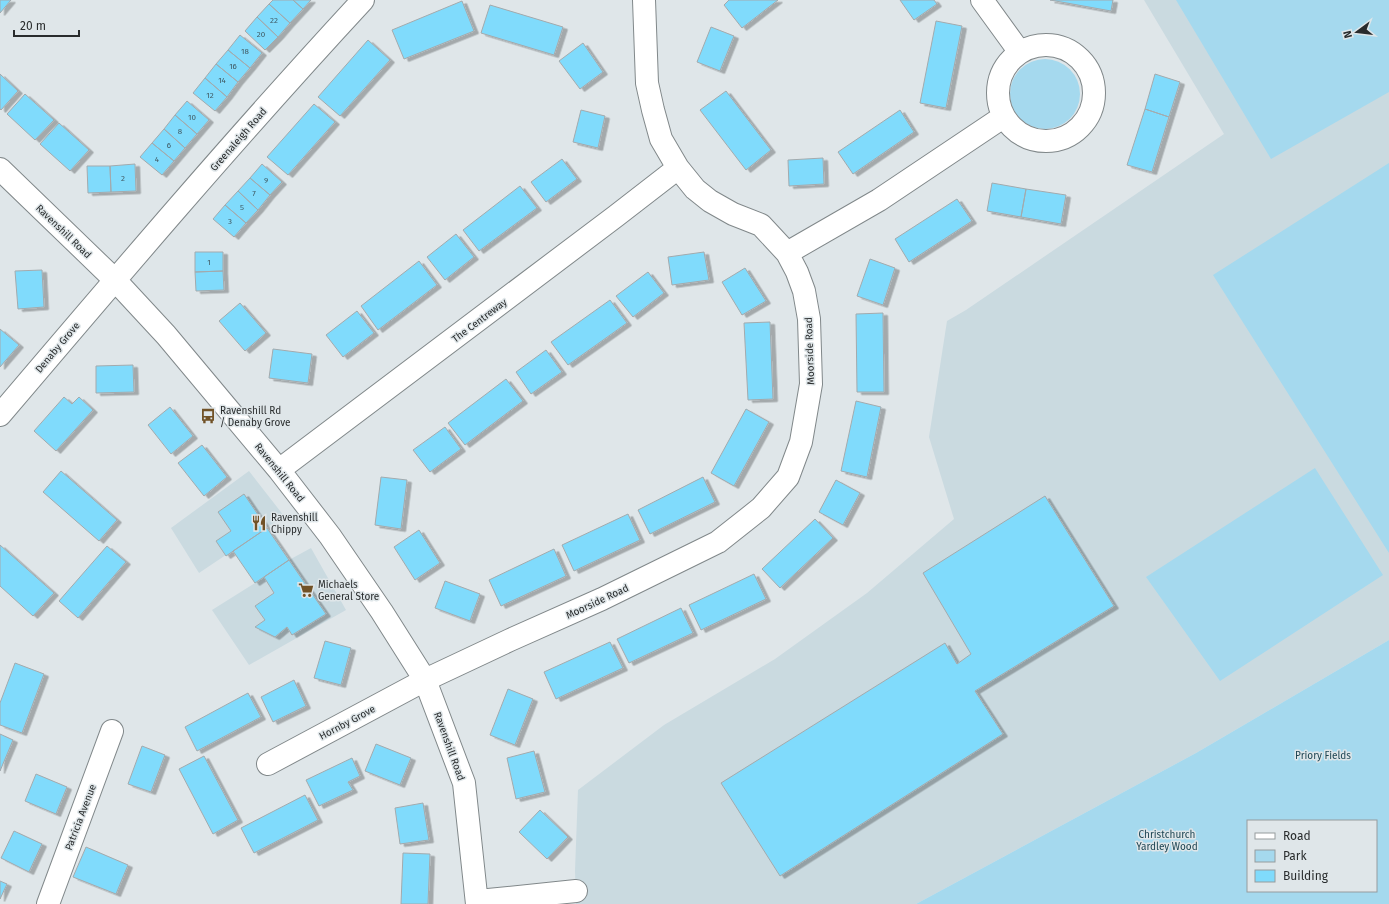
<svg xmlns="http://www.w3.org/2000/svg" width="1389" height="904" font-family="'Fira Sans',sans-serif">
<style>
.built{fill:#cadae0}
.green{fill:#a5d9ee;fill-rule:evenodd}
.building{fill:#80dbfc;stroke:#a3aaad;filter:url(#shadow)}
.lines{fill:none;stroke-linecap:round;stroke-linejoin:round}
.street-casing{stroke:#81888a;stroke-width:24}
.street{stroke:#fff;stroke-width:22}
.labels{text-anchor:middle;stroke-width:3;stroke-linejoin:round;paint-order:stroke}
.number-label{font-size:8px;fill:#3f5861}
.street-label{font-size:10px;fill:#292c2d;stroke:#dfe6e9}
.poi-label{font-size:10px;fill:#292c2d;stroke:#dfe6e9;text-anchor:start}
.park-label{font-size:10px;fill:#1c4452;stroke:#dfe6e9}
</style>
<defs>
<filter id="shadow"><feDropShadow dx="4.5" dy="2.5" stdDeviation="0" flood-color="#0004"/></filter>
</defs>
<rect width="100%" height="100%" fill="#dfe6e9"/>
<!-- built -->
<path class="built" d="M1144,0H1389V640L1196,753L916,904H576L575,871L578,790L664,725L775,659L867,593L954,519L929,437L947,321L966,310L1224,134Z
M249,471L284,516L199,573L171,528Z
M311,548L346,610L249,665L212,610L255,583L289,560Z"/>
<!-- green -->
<path class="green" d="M1176,0H1389V92L1271,159Z
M1010 94a35 35 0 1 1 70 0a35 35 0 1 1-70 0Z
M1389,163V553L1213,275Z
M1315,468L1383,575L1220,681L1146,577Z
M1389,640V904H916L1196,753ZM1248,821H1376V891H1248Z"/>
<!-- building -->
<path class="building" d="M0,0H11L0,13Z
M273,0H293L303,9L290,23L269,4Z
M293,0H311L303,9Z
M729,0H778L742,28L724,5Z
M900,0H934L937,4L914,20Z
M1050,0H1113L1111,11Z
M462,1L474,31L404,59L392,30Z
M269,4L290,23L278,37L257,17Z
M490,5L563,27L554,55L481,33Z
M257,17L278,37L265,50L245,31Z
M936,21L962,26L946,108L920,103Z
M711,27L734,36L720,71L697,62Z
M240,35L262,53L250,68L228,50Z
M368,40L390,60L340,116L318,97Z
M583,43L603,72L580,89L559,61Z
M228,50L250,68L238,82L216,64Z
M216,64L238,82L227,97L205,78Z
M0,74L18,91L1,110L0,109Z
M1155,74L1180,82L1169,117L1145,109Z
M205,78L227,97L215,111L193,93Z
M726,91L771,150L746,170L700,110Z
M25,94L54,120L35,140L7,114Z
M187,101L209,120L197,134L175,115Z
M314,104L335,122L288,175L267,157Z
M1145,109L1169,117L1152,172L1127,165Z
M581,110L605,116L598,148L573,142Z
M900,110L914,132L853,174L838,152Z
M175,115L197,134L185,148L164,129Z
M59,123L89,150L70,171L40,144Z
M164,129L185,148L174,161L152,143Z
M152,143L174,161L162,175L140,157Z
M823,158L824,184L789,186L788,160Z
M562,159L577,179L546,202L531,182Z
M135,164L136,191L111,192L110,166Z
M262,164L282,182L270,195L250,178Z
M87,166H110L111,192L88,193Z
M250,178L270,195L258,210L238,191Z
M992,183L1026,189L1021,217L987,211Z
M520,186L537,208L479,251L463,230Z
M1026,189L1066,195L1061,224L1021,217Z
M238,191L258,210L246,223L225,205Z
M957,199L972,221L909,262L895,239Z
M225,205L246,223L234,237L213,219Z
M456,234L474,257L445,280L427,257Z
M195,252H223V271L195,272Z
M704,252L709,280L672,285L668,257Z
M870,259L895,268L883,305L857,296Z
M419,261L437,285L378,330L361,306Z
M745,268L766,301L742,315L722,282Z
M42,270L44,307L18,309L15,271Z
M223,271L224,290L196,291L195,272Z
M648,272L664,293L633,317L616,296Z
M610,300L627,323L568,365L551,342Z
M240,303L266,333L245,351L219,321Z
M357,311L374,333L343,357L326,335Z
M883,313L884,392H857L856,314Z
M770,322L773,399L748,400L744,323Z
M0,329L19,345L0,367Z
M273,349L312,354L308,383L269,378Z
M546,350L562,372L531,394L516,372Z
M133,365L134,392L96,393V366Z
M506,379L523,401L465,445L448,423Z
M64,397L72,404L79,397L93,410L56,451L34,431Z
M856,401L881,407L867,477L841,471Z
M170,407L193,436L171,454L148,425Z
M746,409L769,422L734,486L711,473Z
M445,427L461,449L430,472L413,450Z
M202,445L227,477L204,496L178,463Z
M61,471L117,520L99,541L43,492Z
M381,477L407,480L401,529L375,525Z
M703,477L715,502L650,534L638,510Z
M836,480L860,493L843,525L819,512Z
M244,494L267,528L226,556L216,541L231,531L218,512Z
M1045,496L1114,606L975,691L1003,734L780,876L721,783L945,643L957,664L971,654L923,573Z
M628,514L640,540L574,571L562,545Z
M815,519L833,538L780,588L762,569Z
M267,528L289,560L255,583L233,551Z
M419,530L440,563L415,580L394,547Z
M0,545L54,593L33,616L0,586Z
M107,546L126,562L78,618L59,601Z
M554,549L566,576L501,606L489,580Z
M289,560L326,614L292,635L287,627L275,637L255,627L265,620L255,606L274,593L264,577Z
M754,574L766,599L701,630L689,605Z
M445,581L480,594L470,621L435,608Z
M681,608L693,633L629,663L617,639Z
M325,641L351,648L341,685L314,678Z
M610,642L623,668L556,699L544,672Z
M15,663L44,674L22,733L0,725V703Z
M294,680L306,706L273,722L261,697Z
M508,689L533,699L515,745L490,735Z
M248,693L261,717L197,751L185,727Z
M0,734L13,740L0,771Z
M376,744L411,758L400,785L365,771Z
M142,746L165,755L151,792L128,784Z
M534,751L545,792L516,799L507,758Z
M204,756L238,820L213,834L179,769Z
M352,758L360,776L348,782L353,790L319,806L306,780Z
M36,774L67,787L56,814L25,801Z
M305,795L318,820L254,853L241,828Z
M423,803L429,840L400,844L395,808Z
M540,810L568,837L547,859L519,832Z
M14,831L42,844L29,872L1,858Z
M86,847L128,865L116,894L73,877Z
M403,853L430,854L428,904H401Z
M0,881L7,884L0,899Z"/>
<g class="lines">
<!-- street casing -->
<g class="street-casing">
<path id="street" d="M982,0L1019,51
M998 93a48 48 0 1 1 96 0a48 48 0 1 1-96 0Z
M0,169L115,280L166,335L279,470L330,536L382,612L425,680L464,783L477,904
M787,253L879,200L1003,117
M0,415C119,275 238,135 363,0
M279,470L616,216L678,168
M268,764L425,680L510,640L602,599L718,542L761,508L788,477L801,442L811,384L809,319L804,291L797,272L787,253L761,225L733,214L710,201L695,189L678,168L661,139L653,110L647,83L644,0
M478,901L576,891
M48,904L112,731"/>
</g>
<!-- street -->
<use href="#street" class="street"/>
</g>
<!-- icons -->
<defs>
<g id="bus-bare" transform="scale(1.2)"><path d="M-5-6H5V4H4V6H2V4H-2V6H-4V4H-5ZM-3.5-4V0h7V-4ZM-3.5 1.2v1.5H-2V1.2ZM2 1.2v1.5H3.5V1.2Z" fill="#715227" stroke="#dfe6e9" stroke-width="2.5" paint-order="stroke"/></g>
<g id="restaurant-bare" transform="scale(1.2)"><path d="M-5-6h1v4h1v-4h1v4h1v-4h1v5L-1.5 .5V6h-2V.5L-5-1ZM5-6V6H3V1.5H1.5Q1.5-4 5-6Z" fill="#715227" stroke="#dfe6e9" stroke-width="2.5" paint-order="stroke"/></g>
<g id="supermarket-bare" transform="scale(1.2)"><path d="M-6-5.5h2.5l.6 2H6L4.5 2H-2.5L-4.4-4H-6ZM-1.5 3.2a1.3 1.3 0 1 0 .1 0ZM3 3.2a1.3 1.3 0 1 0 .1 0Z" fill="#715227" stroke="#dfe6e9" stroke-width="2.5" paint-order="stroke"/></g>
</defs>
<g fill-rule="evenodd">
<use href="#bus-bare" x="208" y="416"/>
<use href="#restaurant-bare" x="259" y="523"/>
<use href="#supermarket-bare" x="306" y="590"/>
</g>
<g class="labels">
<!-- number labels -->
<g class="number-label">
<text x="274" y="23">22</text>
<text x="261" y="37">20</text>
<text x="245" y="54">18</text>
<text x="233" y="69">16</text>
<text x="222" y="83">14</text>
<text x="210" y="98">12</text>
<text x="192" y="120">10</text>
<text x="180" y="134">8</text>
<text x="169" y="148">6</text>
<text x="157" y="162">4</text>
<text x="123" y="181">2</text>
<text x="266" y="183">9</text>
<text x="254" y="196">7</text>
<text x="242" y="210">5</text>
<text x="230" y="224">3</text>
<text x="209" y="265">1</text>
</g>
<!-- street labels -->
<g class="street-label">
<text transform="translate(238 139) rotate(-49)" y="4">Greenaleigh Road</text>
<text transform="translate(64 231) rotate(44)" y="4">Ravenshill Road</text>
<text transform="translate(479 320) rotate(-37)" y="4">The Centreway</text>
<text transform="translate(57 347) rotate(-50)" y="4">Denaby Grove</text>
<text transform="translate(809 351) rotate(-92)" y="4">Moorside Road</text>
<text transform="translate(280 472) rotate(51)" y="4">Ravenshill Road</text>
<text transform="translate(597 601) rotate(-25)" y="4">Moorside Road</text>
<text transform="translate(347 722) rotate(-28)" y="4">Hornby Grove</text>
<text transform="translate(450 746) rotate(70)" y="4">Ravenshill Road</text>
<text transform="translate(80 817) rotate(-69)" y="4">Patricia Avenue</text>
</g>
<!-- poi labels -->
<g class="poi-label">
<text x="220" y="414">Ravenshill Rd<tspan x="220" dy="12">/ Denaby Grove</tspan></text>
<text x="271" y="521">Ravenshill<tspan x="271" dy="12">Chippy</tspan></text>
<text x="318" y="588">Michaels<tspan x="318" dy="12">General Store</tspan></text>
</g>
<!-- park labels -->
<g class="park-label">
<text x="1323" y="759">Priory Fields</text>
<text x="1167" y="838">Christchurch<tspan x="1167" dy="12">Yardley Wood</tspan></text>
</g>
</g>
<!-- legend -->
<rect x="1247" y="820" width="130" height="72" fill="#dfe6e9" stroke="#969c9e"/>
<rect x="1255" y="833" width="20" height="6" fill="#ffffff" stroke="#969c9e"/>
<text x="1283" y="840" font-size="12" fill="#292c2d">Road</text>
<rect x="1255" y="850" width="20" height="12" fill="#a5d9ee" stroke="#969c9e"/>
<text x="1283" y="860" font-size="12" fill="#292c2d">Park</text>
<rect x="1255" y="870" width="20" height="12" fill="#80dbfc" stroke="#969c9e"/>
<text x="1283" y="880" font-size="12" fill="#292c2d">Building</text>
<!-- north arrow -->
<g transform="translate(1357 32) rotate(255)" stroke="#dfe6e9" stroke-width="3" paint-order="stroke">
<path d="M0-3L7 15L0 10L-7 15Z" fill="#292c2d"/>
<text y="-6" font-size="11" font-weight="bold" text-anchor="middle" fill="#292c2d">N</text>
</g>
<!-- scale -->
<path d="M14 30v6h65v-6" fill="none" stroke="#292c2d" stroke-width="2"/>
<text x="20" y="30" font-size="12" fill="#292c2d" stroke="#dfe6e9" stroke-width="3" paint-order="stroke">20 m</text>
</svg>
